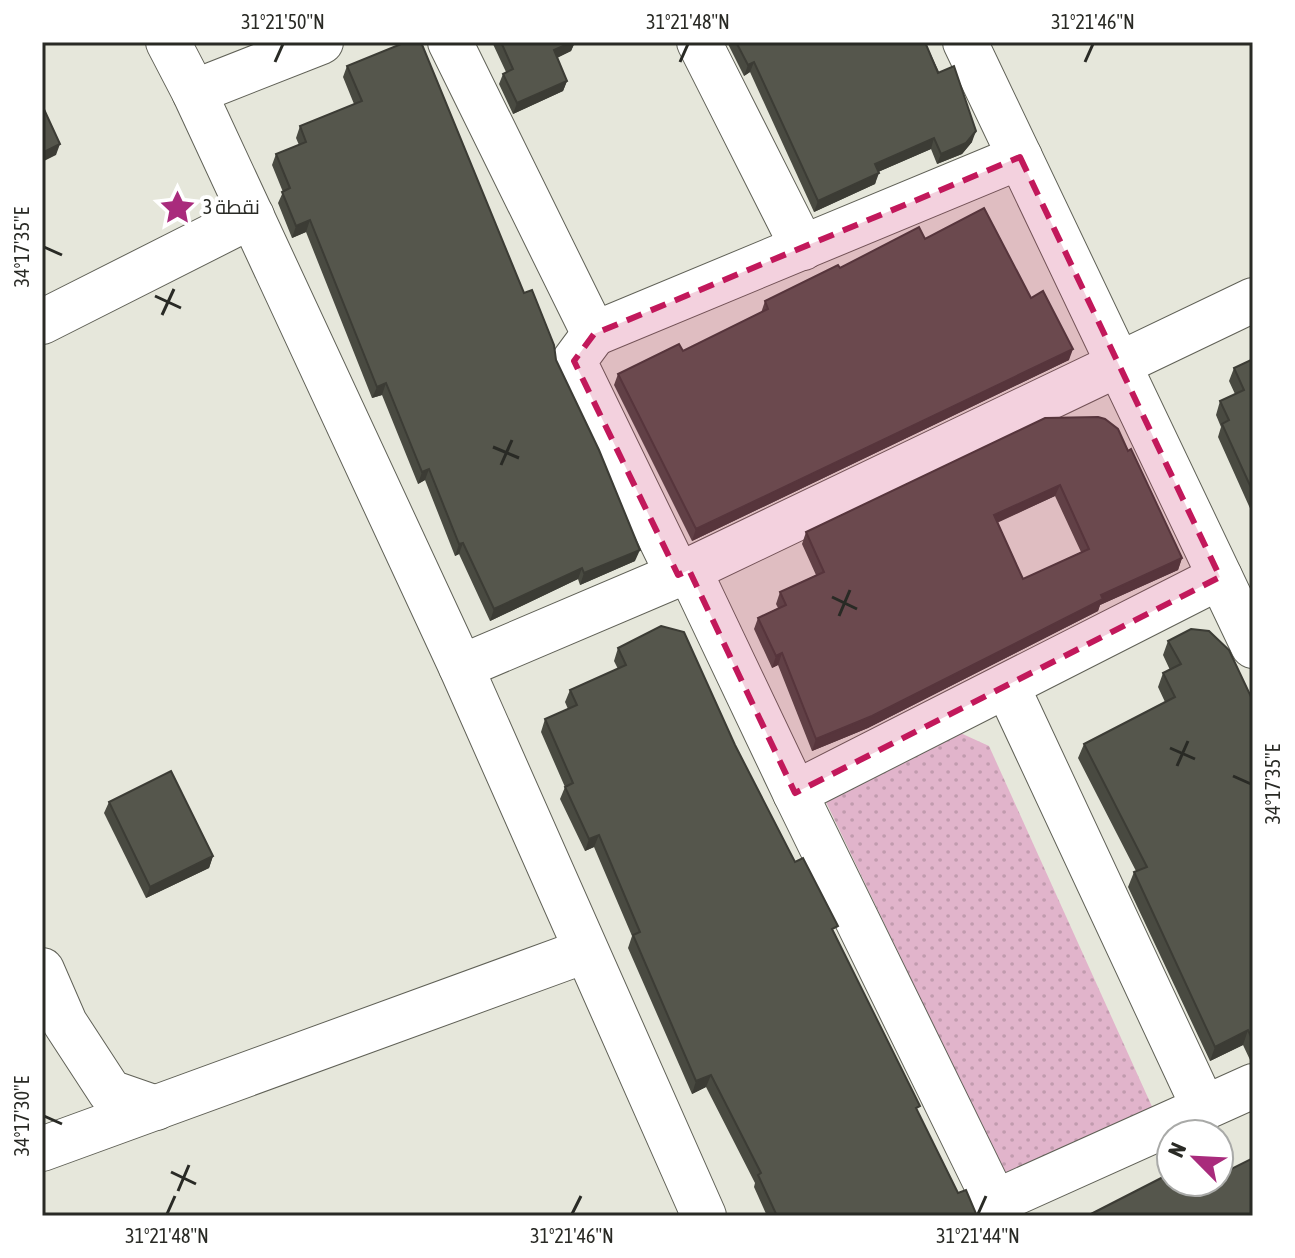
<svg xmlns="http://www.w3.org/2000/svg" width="1295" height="1258" font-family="'Asap Condensed',Cairo,sans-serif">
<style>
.garden{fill:url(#garden-dots)}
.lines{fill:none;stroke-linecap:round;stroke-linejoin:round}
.street-casing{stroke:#606157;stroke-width:46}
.secondary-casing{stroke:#606157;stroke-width:46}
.street{stroke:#fff;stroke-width:44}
.secondary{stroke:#fff;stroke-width:44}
.wall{fill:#494a41;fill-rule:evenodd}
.shaded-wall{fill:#3c3c35}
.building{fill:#55564c;stroke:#3c3c35;stroke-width:2;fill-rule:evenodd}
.marked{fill:#c2185b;fill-opacity:0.2;stroke:#c2185b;stroke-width:6;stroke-dasharray:16 10;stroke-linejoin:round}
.ticks{fill:none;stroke:#292a25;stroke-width:3}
.labels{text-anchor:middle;stroke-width:8;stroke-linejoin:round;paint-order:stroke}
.poi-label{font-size:20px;fill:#292a25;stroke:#fff;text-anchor:start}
.neatline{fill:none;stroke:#292a25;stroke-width:3}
.ticks-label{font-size:20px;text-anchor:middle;fill:#292a25}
</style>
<defs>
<pattern id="garden-dots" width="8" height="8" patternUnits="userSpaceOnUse" patternTransform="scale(2)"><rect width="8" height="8" fill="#e1b4cb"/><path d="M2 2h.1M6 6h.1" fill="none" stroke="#c19bae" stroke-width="1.8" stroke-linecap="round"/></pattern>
</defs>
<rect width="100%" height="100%" fill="#e6e7db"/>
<path class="garden" d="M956 731 989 746 1154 1111 1010 1185 826 802Z"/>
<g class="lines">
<defs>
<g id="street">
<path d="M450 42 594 334 1020 157"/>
<path d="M699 42 803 248"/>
<path d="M965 42 1253 646"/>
<path d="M194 92 321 42"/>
<path d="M42 322 252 216"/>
<path d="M594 334 574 361 678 575"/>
<path d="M689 570 795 793 995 1202 1253 1086"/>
<path d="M461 667 689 570 1253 300"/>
<path d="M1007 686 1204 1108"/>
<path d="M795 793 1220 577"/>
<path d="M42 970 65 1023 110 1092 156 1108"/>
<path d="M42 1149 585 951"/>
</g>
<path id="secondary" d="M168 42 194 92 461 667 704 1216"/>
</defs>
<use href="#street" class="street-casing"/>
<use href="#secondary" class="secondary-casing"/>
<use href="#street" class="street"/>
<use href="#secondary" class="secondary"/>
</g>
<g class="wall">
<path d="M492 42H575L571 51 557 58 567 81 563 91 513 114 499 84 503 74 506 72Z"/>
<path d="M727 42H925L972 142 962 154 937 164 931 149 878 172 875 184 814 212 750 72 744 76Z"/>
<path d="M347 66 524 293 556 360 635 561 580 585 578 579 490 621 459 554 455 556 425 480 418 484 382 395 372 398 306 232 292 238 278 203 283 192 272 165 276 154 299 145 296 138 300 126 354 104 343 77Z"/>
<path d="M925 239 1031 298 1069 360 692 541 614 385 618 374 683 351 761 313 765 301 840 268Z"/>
<path d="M1253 359V515L1218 437 1221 427 1216 415 1220 401 1235 394 1229 381 1234 368Z"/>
<path d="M1045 418 1182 558 1178 570 1100 605 1098 611 868 728 812 751 778 665 772 668 754 629 758 618 778 608 776 604 780 592 816 575 802 544 806 532ZM1055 496 1081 552 1023 579 997 523Z"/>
<path d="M1168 641 1253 701V1062H1251L1243 1045 1210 1061 1128 887 1134 872 1136 871 1078 758 1084 744 1165 702 1158 687 1163 673 1170 670 1163 655Z"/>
<path d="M618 648 735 745 795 862 835 934 918 1112 958 1193 977 1216H767L754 1187 755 1183 706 1087 692 1094 628 948 632 936 594 847 585 851 560 799 565 787 541 732 545 719 568 709 565 702 570 690 618 669 614 661Z"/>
<path d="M109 802 213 856 209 868 146 898 104 813Z"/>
</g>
<g class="shaded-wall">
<path d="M572 42H575L571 51 550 61 554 50Z"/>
<path d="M754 62 750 72 744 76 748 65Z"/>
<path d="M567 81 563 91 513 114 517 103Z"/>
<path d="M976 131 972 142 962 154 937 164 941 154Z"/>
<path d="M934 138 931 149 871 175 875 164Z"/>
<path d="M60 144 56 155 42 162V153Z"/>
<path d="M879 173 875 184 814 212 818 201Z"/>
<path d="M310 220 306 232 292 238 296 226Z"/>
<path d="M1073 349 1069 360 692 541 696 529Z"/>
<path d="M386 383 382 395 372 398 377 387Z"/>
<path d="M429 469 425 480 418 484 422 472Z"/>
<path d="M1060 485 1055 496 989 526 994 515Z"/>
<path d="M463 543 459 554 455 556 459 544Z"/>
<path d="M640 550 635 561 580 585 584 573Z"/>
<path d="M1182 558 1178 570 1100 605 1098 611 868 728 812 751 816 739 1101 595Z"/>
<path d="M582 568 578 579 490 621 494 609Z"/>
<path d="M782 653 778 665 772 668 776 656Z"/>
<path d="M599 835 594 847 585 851 589 839Z"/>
<path d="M213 856 209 868 146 898 150 887Z"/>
<path d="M1248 1030 1243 1045 1210 1061 1215 1047Z"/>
<path d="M711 1075 706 1087 692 1094 696 1081Z"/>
</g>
<g class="building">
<path d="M406 42H421L524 293 532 290 554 345 556 360 599 450 640 550 584 573 582 568 494 609 463 543 459 544 429 469 422 472 386 383 377 387 310 220 296 226 282 192 290 188 276 154 306 142 300 126 362 101 347 66Z"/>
<path d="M501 42H572L554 50 567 81 517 103 503 74 513 69Z"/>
<path d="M736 42H925L938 73 954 66 976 131 966 143 941 154 934 138 875 164 879 173 818 201 754 62 748 65Z"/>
<path d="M42 105 60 144 42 153Z"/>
<path d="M984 208 1031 298 1043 291 1073 349 696 529 618 374 679 344 683 351 768 309 765 301 838 265 840 268 919 227 925 239Z"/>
<path d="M1253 359V492L1222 424 1229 420 1220 401 1244 390 1234 368Z"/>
<path d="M1098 417 1105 419 1118 429 1128 451 1131 449 1182 558 1101 595 1103 599 872 716 816 739 782 653 776 656 758 618 786 605 780 592 824 572 806 532 1045 418ZM1060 485 1089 549 1023 579 994 515Z"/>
<path d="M661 626 684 632 735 745 795 862 803 858 838 926 832 929 920 1106 916 1108 958 1193 966 1190 977 1216H777L758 1175 761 1173 711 1075 696 1081 633 935 640 932 599 835 589 839 565 787 573 783 545 719 577 705 570 690 626 665 618 648Z"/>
<path d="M1191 629 1209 631 1229 650 1253 701V1041L1248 1030 1215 1047 1134 872 1147 867 1084 744 1175 697 1163 673 1181 664 1168 641Z"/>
<path d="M171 771 213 856 150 887 109 802Z"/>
<path d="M1253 1158V1216H1087L1171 1173V1182H1192L1195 1188 1206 1182H1219V1175Z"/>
</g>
<path class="marked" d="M1020 157 1220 577 795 793 689 570 678 575 574 361 594 334Z"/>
<path class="ticks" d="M275 62 283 44M680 62 688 44M1085 62 1093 44M44 247 62 255M155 296 181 308M162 315 174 289M493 447 519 458M501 465 512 440M832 597 857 609M839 616 850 590M1170 748 1195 759M1177 766 1188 741M1233 776 1251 784M44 1116 62 1124M171 1172 196 1184M178 1191 189 1165M167 1214 175 1196M572 1214 581 1196M978 1214 986 1196"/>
<defs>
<symbol id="sight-bare" viewBox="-9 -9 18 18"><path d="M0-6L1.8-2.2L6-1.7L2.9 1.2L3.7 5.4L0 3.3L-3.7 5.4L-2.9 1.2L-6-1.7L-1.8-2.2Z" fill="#a92b7c" stroke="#fff" stroke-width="2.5" paint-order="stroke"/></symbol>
</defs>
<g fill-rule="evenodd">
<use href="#sight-bare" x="152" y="182" width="51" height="51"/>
</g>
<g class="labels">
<g class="poi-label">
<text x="203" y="214">نقطة 3</text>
</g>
</g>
<rect width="1295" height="1258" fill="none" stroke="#ffffff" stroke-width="88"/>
<g transform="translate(1195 1158) rotate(294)"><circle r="38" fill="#ffffff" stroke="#a9aaa8" stroke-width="2"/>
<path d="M0-6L14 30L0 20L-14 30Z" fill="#a92b7c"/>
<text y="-12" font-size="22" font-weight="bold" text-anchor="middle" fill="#292a25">N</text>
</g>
<rect x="44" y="44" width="1207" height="1170" class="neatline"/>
<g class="ticks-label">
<text x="283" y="29">31°21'50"N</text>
<text x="688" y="29">31°21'48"N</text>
<text x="1093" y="29">31°21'46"N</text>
<text transform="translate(22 247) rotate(-90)" y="7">34°17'35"E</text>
<text transform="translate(1273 784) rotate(-90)" y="7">34°17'35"E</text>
<text transform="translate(22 1116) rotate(-90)" y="7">34°17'30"E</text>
<text x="167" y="1243">31°21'48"N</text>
<text x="572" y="1243">31°21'46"N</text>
<text x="978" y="1243">31°21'44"N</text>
</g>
</svg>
